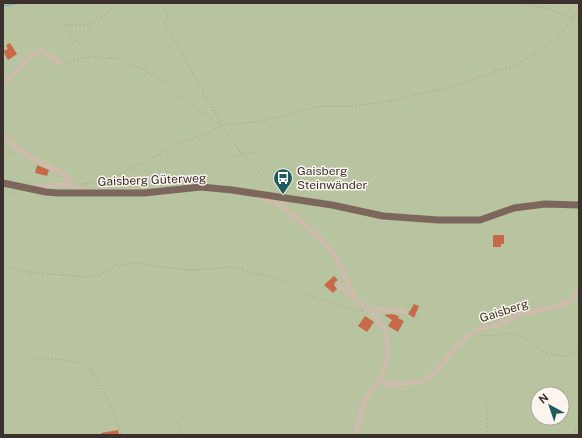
<svg xmlns="http://www.w3.org/2000/svg" width="582" height="438" font-family="'Public Sans',sans-serif">
<style>
.green{fill:#b8c4a0;fill-rule:evenodd}
.lines{fill:none;stroke-linecap:round;stroke-linejoin:round}
.stream{stroke:#7fb0b2;stroke-width:1.5}
.building{fill:#c8694b}
.path{stroke:#b9a596;stroke-width:1;stroke-dasharray:2 2;stroke-linecap:butt}
.minor{stroke:#cdbbac;stroke-width:5}
.major{stroke:#7d675c;stroke-width:7}
.labels{text-anchor:middle;stroke-width:3;stroke-linejoin:round;paint-order:stroke}
.poi-label{font-size:12px;fill:#3b302b;stroke:#fbf5ee;text-anchor:start}
.street-label{font-size:12px;fill:#3b302b;stroke:#fbf5ee}
</style>
<rect width="100%" height="100%" fill="#f4ebe1"/>
<path class="green" d="M3 3H579V435H3ZM538 394H562V418H538Z"/>
<g class="lines">
<path class="stream" d="M3 6 21 3"/>
</g>
<g class="building">
<path d="M10 43 17 54 8 60 3 51 8 49 6 45Z"/>
<path d="M37 165 49 170 47 176 35 173Z"/>
<path d="M493 235H504V244H501V247H493Z"/>
<path d="M334 276 338 280 335 282 334 285 337 289 333 293 324 285Z"/>
<path d="M414 304 419 306 414 318 408 314Z"/>
<path d="M391 314 396 315 399 316 398 318 404 321 398 332 388 326 392 320 384 315Z"/>
<path d="M365 316 374 322 367 332 358 326Z"/>
<path d="M118 430 119 435H101V433Z"/>
</g>
<g class="lines">
<g class="path">
<path d="M159 3 168 14 164 22 222 125 241 154 276 190"/>
<path d="M520 3 549 9 579 21"/>
<path d="M94 57 120 59 152 74 168 84 193 107 221 125"/>
<path d="M66 63 80 58 94 57 75 40 64 25H90L120 3"/>
<path d="M3 150 16 153"/>
<path d="M228 157 241 154 255 152"/>
<path d="M82 184 99 182 111 179 182 142 205 135 222 125 263 121 320 106H355L390 101 442 89 515 65 543 49 559 36 579 10"/>
<path d="M3 194 13 192"/>
<path d="M3 267 37 273 90 277 97 276 114 266 132 263H139L160 267 191 270 235 267 254 274 273 276 290 284 299 293 364 312"/>
<path d="M480 335 491 336 504 333 514 334 525 338 536 347 549 354 568 356 576 351 579 354"/>
<path d="M35 358 65 360 85 365 90 368 105 394 122 435"/>
<path d="M486 402C488 413 486 424 488 435"/>
<path d="M174 419 180 428 179 432 176 435"/>
<path d="M573 435 579 421"/>
</g>
<g class="minor">
<path d="M3 81C20 76 25 52 43 51L58 62 61 63"/>
<path d="M3 136 26 155 65 174 71 184"/>
<path d="M29 187 71 184 88 192"/>
<path d="M262 195 263 199 277 204 285 209 313 231 324 242 335 256 355 297 378 318 386 333 388 350 387 361 379 381 365 399 355 435"/>
<path d="M338 284 341 288 354 297"/>
<path d="M370 311 372 309 391 310 404 312"/>
<path d="M379 381 387 384H398L421 381 429 378 441 366 455 348 473 332 481 328 497 325 516 316 565 304 579 292"/>
</g>
<path class="major" d="M3 183 46 192 58 193H144L201 187 232 190 332 205 383 216 438 220H480L514 208 545 204 579 205"/>
</g>
<defs>
<symbol id="bus-pin" viewBox="-11 -11 22 30"><path d="M0 17L-7.5 6A9.5 9.5 0 1 1 7.5 6Z" fill="#1f5a5e" stroke="#fbf5ee"/><path d="M-5-6H5V4H4V6H2V4H-2V6H-4V4H-5ZM-3.5-4V0h7V-4ZM-3.5 1.2v1.5H-2V1.2ZM2 1.2v1.5H3.5V1.2Z" fill="#fff"/></symbol>
</defs>
<g fill-rule="evenodd">
<use href="#bus-pin" x="272" y="167" width="22" height="30"/>
</g>
<g class="labels">
<g class="poi-label">
<text x="297" y="175">Gaisberg<tspan x="297" dy="14">Steinwänder</tspan></text>
</g>
<g class="street-label">
<text transform="translate(152 180) rotate(-2)" y="4">Gaisberg Güterweg</text>
<text transform="translate(504 311) rotate(-18)" y="4">Gaisberg</text>
</g>
</g>
<rect width="582" height="438" fill="none" stroke="#3b302b" stroke-width="8"/>
<g transform="translate(550 406) rotate(320)"><circle r="19" fill="#fbf5ee" stroke="#aea6a0"/>
<path d="M0-3L7 15L0 10L-7 15Z" fill="#1f5a5e"/>
<text y="-6" font-size="11" font-weight="bold" text-anchor="middle" fill="#3b302b">N</text>
</g>
</svg>
